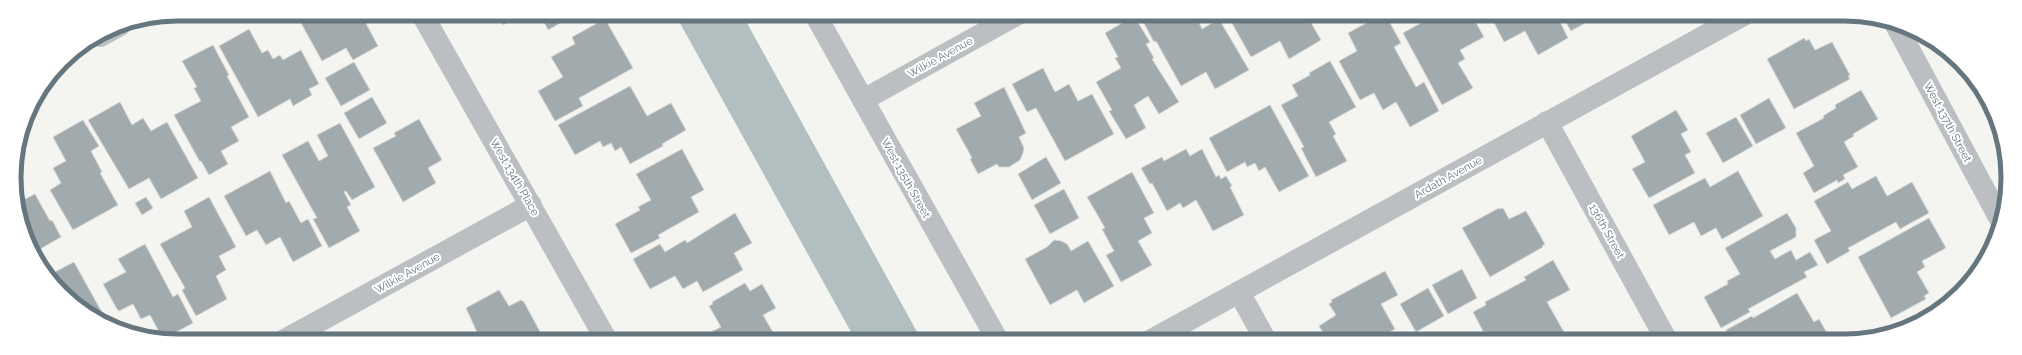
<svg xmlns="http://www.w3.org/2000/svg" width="2022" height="355" font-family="Raleway,sans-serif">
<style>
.water{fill:#b1bfc1}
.building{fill:#a1abae;stroke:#d5d5d3}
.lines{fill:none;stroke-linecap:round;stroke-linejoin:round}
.minor{stroke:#bbbfc2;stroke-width:22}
.labels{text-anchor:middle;stroke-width:4;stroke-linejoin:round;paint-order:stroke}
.street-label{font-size:11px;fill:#65767f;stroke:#fff}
.rim{fill:none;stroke:#65767f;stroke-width:5}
</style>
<rect width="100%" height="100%" fill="#f4f4f0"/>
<path class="water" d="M675 14H742L922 341H856Z"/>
<g class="building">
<path d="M296 14H361L378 46 353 60 346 48 322 61Z"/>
<path d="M497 14H522L503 25Z"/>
<path d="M540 14H576L548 30Z"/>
<path d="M1144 14H1180L1184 22 1196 16 1202 29 1219 19 1249 70 1215 89 1206 72 1181 86 1156 41 1154 42 1140 16Z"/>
<path d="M1236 14H1306L1321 40 1289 59 1280 41 1251 57 1229 18Z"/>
<path d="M1320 14H1333L1323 20Z"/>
<path d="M1383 14H1385L1401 43 1394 47 1416 87 1424 82 1439 111 1410 127 1396 102 1383 110 1374 93 1360 100 1339 61 1357 51 1348 33Z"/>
<path d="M1437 14H1471L1484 37 1460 50 1465 59 1458 63 1473 88 1442 105 1403 33Z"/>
<path d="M1481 14H1556L1568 38 1538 55 1525 31 1504 42 1491 17 1484 21Z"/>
<path d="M1561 14H1601L1571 31Z"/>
<path d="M1134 16 1150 42 1146 44 1154 58 1152 59 1179 102 1159 114 1148 96 1134 105 1146 128 1126 139 1109 111 1112 110 1096 82 1121 68 1115 58 1118 57 1105 33Z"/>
<path d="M605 19 633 68 579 98 583 106 555 121 538 91 563 77 551 57 575 44 572 37Z"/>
<path d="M249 29 262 53 268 50 273 59 280 55 283 60 301 50 319 84 309 89 312 95 293 106 290 99 258 117 219 46Z"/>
<path d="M1804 38 1806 41 1809 39 1815 50 1832 42 1850 75 1848 76 1850 79 1794 109 1767 59Z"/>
<path d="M213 45 229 75 227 76 249 117 231 127 239 141 221 151 228 164 209 175 201 161 200 162 174 115 201 101 194 88 197 87 182 61Z"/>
<path d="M1330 61 1356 107 1329 122 1336 134 1333 136 1347 161 1316 177 1301 148 1304 147 1281 105 1298 96 1292 85 1310 75 1309 73Z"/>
<path d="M354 62 370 90 341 106 325 78Z"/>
<path d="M1043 68 1055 92 1069 84 1078 101 1092 94 1114 134 1065 161 1036 108 1027 112 1012 84Z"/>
<path d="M630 86 647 116 671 103 686 130 662 144 663 146 630 164 621 147 615 151 611 143 603 147 600 141 575 155 558 125Z"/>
<path d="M1004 87 1026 133 1019 137 1024 148 1023 153 1020 160 1009 167H999L997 164 978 174 970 159 972 158 956 129 981 116 974 103Z"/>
<path d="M1861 90 1878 119 1853 134 1854 136 1844 142 1858 167 1843 175 1845 179 1838 183 1837 180 1814 193 1803 173 1814 166 1796 133 1824 118 1823 116 1836 108 1835 105Z"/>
<path d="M372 97 387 123 359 139 344 113Z"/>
<path d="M1769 98 1786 128 1756 144 1740 115Z"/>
<path d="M120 102 132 125 143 118 151 131 167 122 198 178 161 199 149 178 129 189 88 120Z"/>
<path d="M1270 105 1309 176 1279 192 1265 167 1259 171 1255 163 1247 167 1245 162 1227 172 1209 138Z"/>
<path d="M1676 110 1688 130 1681 134 1691 152 1685 155 1695 173 1649 198 1632 169 1645 162 1631 136Z"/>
<path d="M1736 117 1753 146 1723 163 1706 133Z"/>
<path d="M419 119 442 160 428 168 436 183 403 202 373 148 396 136 394 133Z"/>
<path d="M83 120 99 146 91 151 102 172 100 173 118 205 73 230 50 190 61 183 53 168 66 161 53 137Z"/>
<path d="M340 123 375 187 352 200 346 191 344 192 351 205 347 207 360 231 329 248 313 219 317 218 282 155 308 141 319 161 328 156 317 135Z"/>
<path d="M682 149 704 190 691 197 699 212 658 235 660 238 631 253 615 224 640 210 638 207 651 200 636 174Z"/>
<path d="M1186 149 1190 156 1202 149 1216 177 1219 175 1221 179 1226 176 1232 186 1230 187 1244 215 1213 231 1196 200 1183 208 1180 203 1167 211 1152 183 1150 184 1141 168 1162 157 1164 161Z"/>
<path d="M1046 157 1061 183 1032 200 1018 174Z"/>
<path d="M270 171 286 203 289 201 301 223 308 219 322 246 293 262 280 237 266 245 257 230 246 236 224 196Z"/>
<path d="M1738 171 1763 216 1722 239 1716 228 1701 236 1694 222 1669 235 1653 205 1705 178 1710 187Z"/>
<path d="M1132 172 1154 213 1144 218 1152 233 1138 241 1152 265 1121 282 1106 255 1114 251 1102 229 1105 228 1087 197Z"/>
<path d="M1876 176 1887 196 1912 182 1929 213 1900 229 1896 222 1848 248 1850 251 1827 264 1814 240 1831 231 1814 201 1848 182 1852 189Z"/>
<path d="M1064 189 1079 218 1050 234 1034 205Z"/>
<path d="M35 194 50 221 52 220 61 237 35 252 23 230 19 202Z"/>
<path d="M146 197 153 208 142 215 135 203Z"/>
<path d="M209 197 236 247 219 256 226 270 216 276 227 299 196 316 182 290 185 288 160 244 192 227 184 211Z"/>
<path d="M1499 208 1500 209 1503 208 1509 219 1526 211 1545 244 1542 246 1543 247 1490 277 1462 228Z"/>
<path d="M735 213 752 243 734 253 743 270 703 292 697 281 683 289 675 276 650 289 633 259 660 244 665 252 685 240 687 243Z"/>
<path d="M1787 213 1796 228V237L1770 251 1775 259 1791 250 1796 260 1810 252 1818 265 1804 272 1807 277 1748 309 1750 312 1721 328 1704 297 1728 284 1727 281 1740 274 1725 248Z"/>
<path d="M1929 218 1946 248 1922 261 1925 267 1917 272 1929 293 1924 296 1926 299 1891 318 1858 257Z"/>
<path d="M1054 240 1061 241 1067 244 1071 251 1088 241 1114 286 1084 303 1077 290 1050 305 1025 259 1047 247Z"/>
<path d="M145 244 173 297 178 294 193 323 163 339 150 315 141 319 133 304 119 311 117 309 103 284 126 272 118 259Z"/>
<path d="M1553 260 1570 290 1547 302 1564 332 1548 341H1492L1486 331 1484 333 1473 312 1486 305 1485 302 1526 280 1524 277Z"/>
<path d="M74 262 109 325 64 293 53 273Z"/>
<path d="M1462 269 1477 298 1448 314 1432 285Z"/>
<path d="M1385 271 1398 295 1381 304 1395 329 1373 341H1328L1319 326 1336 315 1329 304 1332 302 1331 300Z"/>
<path d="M745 283 750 291 762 284 776 308 763 315 778 341H711L715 338 711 332 721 327 709 306 713 304 712 302Z"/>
<path d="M1966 284 1960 293 1917 324 1902 328 1900 325 1943 301 1941 298Z"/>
<path d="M1428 288 1444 316 1416 332 1400 304Z"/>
<path d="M499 290 509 306 521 300 524 302 544 339 541 341H481L466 308Z"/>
<path d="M1797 293 1814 322 1819 319 1831 340 1732 341 1726 330 1752 316 1753 318Z"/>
<path d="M418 333 422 341H404Z"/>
</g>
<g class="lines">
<g class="minor">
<path d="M422 14 607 341"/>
<path d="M815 14 998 341"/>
<path d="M1896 25 2000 219"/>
<path d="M100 36 120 25"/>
<path d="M863 100 1018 14"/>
<path d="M1547 122 1667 341"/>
<path d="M1239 292 1266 341"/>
<path d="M283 341 531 205"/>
<path d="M1150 341 1745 14"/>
</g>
</g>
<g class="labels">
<g class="street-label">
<text transform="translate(940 57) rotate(-29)" y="4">Wilkie Avenue</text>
<text transform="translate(1948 122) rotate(62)" y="4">West 137th Street</text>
<text transform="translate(515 177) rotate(60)" y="4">West 134th Place</text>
<text transform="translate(1448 177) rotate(-29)" y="4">Ardath Avenue</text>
<text transform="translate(906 178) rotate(61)" y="4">West 135th Street</text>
<text transform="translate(1607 231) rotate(61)" y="4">136th Street</text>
<text transform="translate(407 273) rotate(-29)" y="4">Wilkie Avenue</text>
</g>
</g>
<path d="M0 0H2022V355H0ZM177 21H1845A156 156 0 0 1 2001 177V178A156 156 0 0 1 1845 334H177A156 156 0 0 1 21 178V177A156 156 0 0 1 177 21Z" fill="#fff" fill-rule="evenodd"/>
<path class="rim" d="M177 21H1845A156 156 0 0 1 2001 177V178A156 156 0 0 1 1845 334H177A156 156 0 0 1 21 178V177A156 156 0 0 1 177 21Z"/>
</svg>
